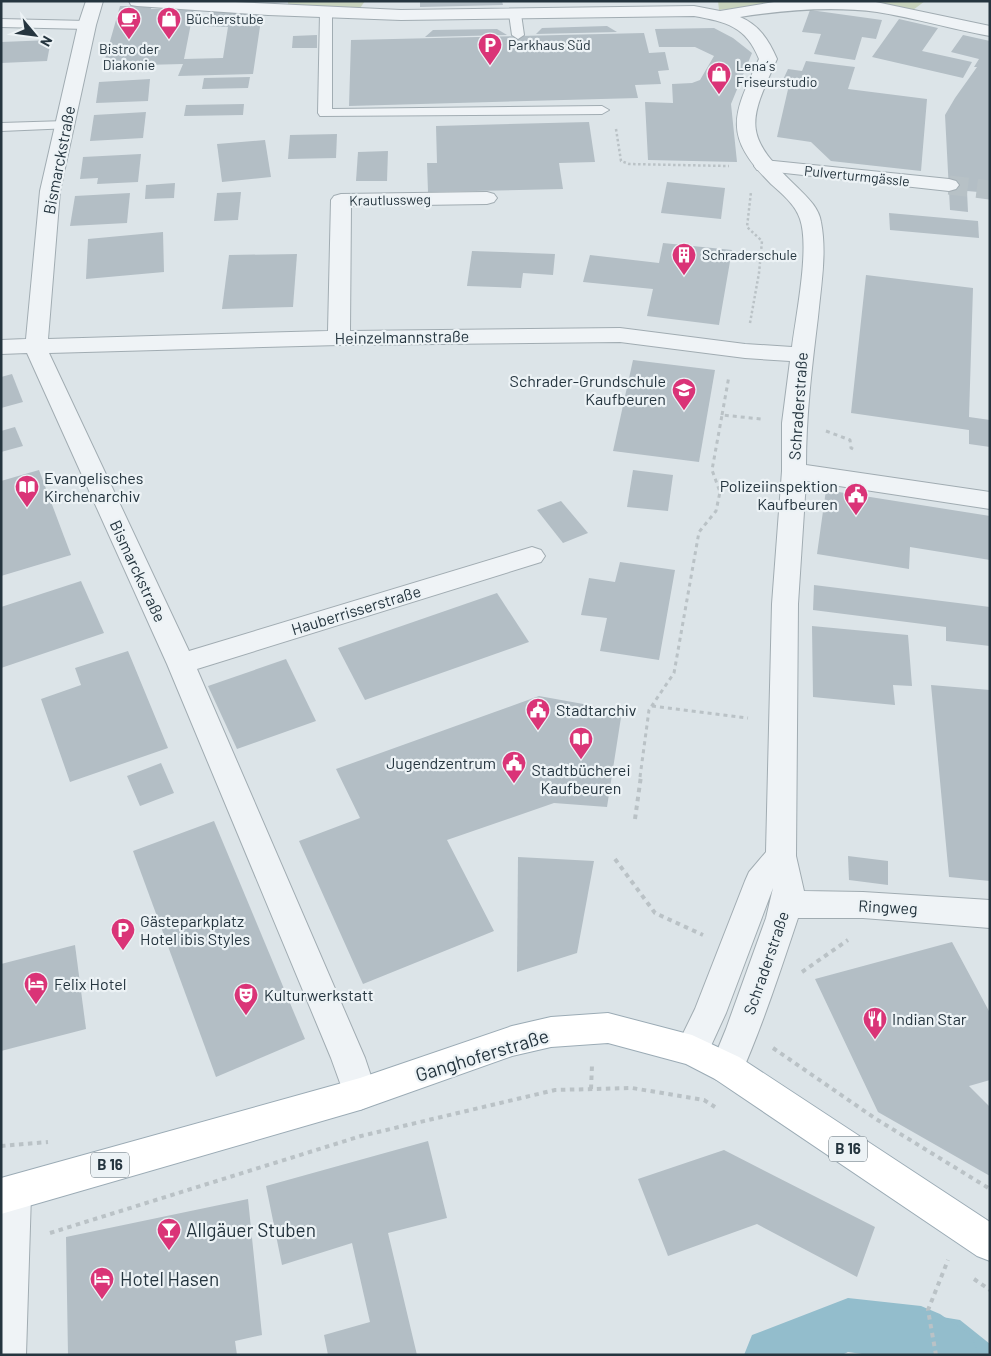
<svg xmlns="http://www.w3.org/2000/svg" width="991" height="1356" font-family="Barlow,sans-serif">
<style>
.green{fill:#c8d3bd}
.water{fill:#93bdcc}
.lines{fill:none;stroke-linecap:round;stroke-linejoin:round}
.canal{fill:#93bdcc;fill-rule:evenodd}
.building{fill:#b3bec5}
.pedestrian-tunnel{stroke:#b7c1c6;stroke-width:19;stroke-dasharray:19 9;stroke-linecap:butt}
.service-casing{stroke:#a1acb2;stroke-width:2}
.pedestrian-casing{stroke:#a1acb2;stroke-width:2}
.minor-casing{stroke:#a1acb2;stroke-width:2}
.primary-casing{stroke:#9babb5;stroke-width:2}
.path-far2{stroke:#bac2c6;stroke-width:2.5;stroke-dasharray:2.5 2.5;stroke-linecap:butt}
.path-far1{stroke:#bac2c6;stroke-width:3;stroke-dasharray:4 4;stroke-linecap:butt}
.path{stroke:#bac2c6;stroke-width:4;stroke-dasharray:4.5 4.5;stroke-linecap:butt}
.service{fill:#eff3f6;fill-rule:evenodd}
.pedestrian{fill:#eff3f6;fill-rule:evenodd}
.minor{fill:#eff3f6;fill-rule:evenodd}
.primary{fill:#fff;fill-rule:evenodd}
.labels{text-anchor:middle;stroke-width:4.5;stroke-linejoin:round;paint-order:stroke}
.far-poi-label{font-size:14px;fill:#25353f;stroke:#ecf2f5;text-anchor:start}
.far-street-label{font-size:14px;fill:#25353f;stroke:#ecf2f5}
.shield{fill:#ecf2f5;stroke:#616e76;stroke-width:1}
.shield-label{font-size:15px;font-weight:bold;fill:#25353f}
.street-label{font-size:16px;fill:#25353f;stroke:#ecf2f5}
.poi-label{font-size:16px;fill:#25353f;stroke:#ecf2f5;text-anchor:start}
.near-street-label{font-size:19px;fill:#25353f;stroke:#ecf2f5}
.near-poi-label{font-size:19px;fill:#25353f;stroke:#ecf2f5;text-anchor:start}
</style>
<rect width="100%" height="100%" fill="#dce4e8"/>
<g class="green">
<path d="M288 1H365L358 11 288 7Z"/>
<path d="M718 1H800L719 10Z"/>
<path d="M846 1H925L913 10Z"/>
</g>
<path class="water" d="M930 1315 960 1320 990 1344V1355H936Z"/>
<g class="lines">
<path class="canal" d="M848 1298 921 1306 940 1314 971 1335 979 1355H869L848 1352 842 1355H744L752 1335Z"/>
</g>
<g class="building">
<path d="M420 1H502L503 5 420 7Z"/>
<path d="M120 6H152L151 9 194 8 184 59 223 58 228 27 203 26 210 11 262 13 253 74 178 76 183 64 103 66Z"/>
<path d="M810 10 882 20 876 39 862 37 855 60 814 54 821 34 802 32Z"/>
<path d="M899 19 938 28 922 51 972 62 963 78 872 57Z"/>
<path d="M607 26 617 32 536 34 542 28Z"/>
<path d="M714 28 733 38 752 53 731 104 737 162 648 160 645 102 673 103 672 84 692 83 700 80 714 56 695 47H659L655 29Z"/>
<path d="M497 29 507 35 425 37 433 30Z"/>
<path d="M644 33 649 53 665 52 669 70 658 71 661 84 635 85 638 98 349 106 351 40Z"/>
<path d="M317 35V48H292L293 36Z"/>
<path d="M963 35 990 41V193L967 191 968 212 950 210 945 115 955 98 977 67H974L979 59 951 52Z"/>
<path d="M51 40 47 61 1 63V42Z"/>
<path d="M806 61 855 67 848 89 927 99 921 171 831 161 811 142 777 137 789 85 781 84 788 69 802 71Z"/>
<path d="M250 77 248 88 202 89 204 78Z"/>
<path d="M150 79 148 101 96 103 99 82Z"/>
<path d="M244 104 243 115 184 116 186 105Z"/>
<path d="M146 112 143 138 90 141 94 115Z"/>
<path d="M589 122 595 162 559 163 563 189 428 192 427 163H437L436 126Z"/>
<path d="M337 134 336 158 288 159 290 135Z"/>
<path d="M265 140 271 177 222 182 217 144Z"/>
<path d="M388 151 387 181H356L358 152Z"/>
<path d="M141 154 138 182 97 184 98 178 80 179 83 157Z"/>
<path d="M667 182 725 188 721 219 661 213Z"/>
<path d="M175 183 174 198 145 199 146 185Z"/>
<path d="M241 192 238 220 214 221 217 193Z"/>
<path d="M130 193 127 223 70 226 75 196Z"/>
<path d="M889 213 978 221 979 238 890 230Z"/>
<path d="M163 232 164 272 86 279 88 239Z"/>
<path d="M663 243 732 250 719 325 647 316 653 289 583 282 590 255 659 263Z"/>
<path d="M472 251 555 254 553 275 523 273 521 288 467 286Z"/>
<path d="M297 254 293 307 222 309 229 255Z"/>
<path d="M866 275 973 288 969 417 990 420V447L969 444V430L851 413Z"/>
<path d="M633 360 715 370 699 462 613 451Z"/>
<path d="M12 374 23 402 1 408V377Z"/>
<path d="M15 427 23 446 1 452V431Z"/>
<path d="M39 470 71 555 1 576V481Z"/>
<path d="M633 470 673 475 668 511 627 507Z"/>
<path d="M826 490 990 516V560L910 547 909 569 817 554Z"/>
<path d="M561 501 588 533 563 543 537 510Z"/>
<path d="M620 562 675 570 659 660 600 651 607 618 581 615 589 578 615 582Z"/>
<path d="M81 581 104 633 1 668V607Z"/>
<path d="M814 585 990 607V646L946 641V627L813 610Z"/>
<path d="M497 593 529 642 365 700 338 648Z"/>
<path d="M812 626 908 635 912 686 893 685 895 705 813 697Z"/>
<path d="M128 651 168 748 70 782 41 699 81 685 75 668Z"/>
<path d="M286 659 316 721 237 749 208 686Z"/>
<path d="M931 685 990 690V881L949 877Z"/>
<path d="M539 696 622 711 607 807 554 803 447 840 494 931 363 984 299 841 360 818 336 769Z"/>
<path d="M161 763 174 793 140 806 127 776Z"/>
<path d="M214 821 305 1039 216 1077 133 851Z"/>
<path d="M848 856 888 861V885L849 880Z"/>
<path d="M518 857 594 861 577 953 517 972Z"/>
<path d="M952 942 990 1013V1080L969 1086 990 1107V1176L878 1112 815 979Z"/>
<path d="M75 945 86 1029 1 1051V964Z"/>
<path d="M428 1141 447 1218 388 1233 417 1355H328L324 1335 370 1322 352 1243 282 1265 266 1186Z"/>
<path d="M724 1150 875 1227 857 1277 757 1224 668 1256 638 1179Z"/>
<path d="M248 1199 262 1335 235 1341 237 1355H68L66 1237Z"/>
</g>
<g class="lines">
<path class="pedestrian-tunnel" d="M949 185 990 190"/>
<defs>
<g id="service">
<path d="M326 9 332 13V109L602 106 609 110 602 114 320 116 318 113 320 13Z"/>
<path d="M515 10 521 14 524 35 518 39 512 35 509 14Z"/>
<path d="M1 19 87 21 93 25 87 29 1 27Z"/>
<path d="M66 121 71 122 73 125 71 128 1 131V123Z"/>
</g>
<path id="pedestrian" d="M764 160 949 179 956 181 959 185 956 189 949 191 757 170 754 166 757 162Z"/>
<g id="minor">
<path d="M86 1H103L96 25 60 191 48 339 328 331 331 200 334 196 341 194 487 192 494 194 497 198 494 202 487 204 351 206 350 331 620 328 745 344 792 347C796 315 810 248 800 219 795 204 782 194 771 184 722 135 733 115 759 59 746 26 726 22 694 16L401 20 268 15 137 6 131 5 129 1H215L401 10 694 6 720 11 780 1H871L990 26V36C952 29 915 18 877 12 832 6 785 10 740 17 759 25 769 40 777 59 747 125 743 135 798 188 808 198 819 208 821 222 827 253 821 285 818 317 812 366 806 415 806 465L990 492V509L806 481 798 604 796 856 804 891 863 892 990 900V928L863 918H798C780 972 762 1027 739 1079L727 1084 715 1079 710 1068 726 1029 766 918 773 888 726 1013 704 1061 692 1065 680 1061 675 1050 695 1009 745 881 749 872 766 852 772 604 782 471V423L790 361 745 358 620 342 339 345 49 353 189 651 532 547 541 550 545 556 541 562 197 669 365 1058 377 1094 372 1105 360 1110 348 1105 331 1058 167 664 27 353 1 354V340L26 339 40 191 78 25Z"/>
<path d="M13 1176 26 1182 31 1194 26 1355H1V1181Z"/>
</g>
<path id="primary" d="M608 1013 692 1035 739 1057 990 1222V1261L977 1256 715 1079 686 1064 608 1043 551 1047 512 1056 360 1110 1 1214V1178L360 1078 512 1026 551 1017Z"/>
</defs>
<use href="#service" class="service-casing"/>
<use href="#pedestrian" class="pedestrian-casing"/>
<use href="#minor" class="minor-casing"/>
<use href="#primary" class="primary-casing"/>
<g class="path-far2">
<path d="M616 129 621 161 629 164 729 166"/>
<path d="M750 323 759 273 762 241 747 227 751 192"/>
</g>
<g class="path-far1">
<path d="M722 415 729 376"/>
<path d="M826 431 850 440 851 448 855 450"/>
<path d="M652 706 748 718"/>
<path d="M640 777 649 710 674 673 699 532 716 511 720 492 712 470 722 415 761 419"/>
</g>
<g class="path">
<path d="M635 819 641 776"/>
<path d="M615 859 655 913 703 935"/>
<path d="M802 972 848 940"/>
<path d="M773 1048 876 1119 990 1189"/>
<path d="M591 1089 592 1065"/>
<path d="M1 1146 48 1142"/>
<path d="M50 1233 361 1136 555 1090 632 1088 704 1100 715 1107"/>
<path d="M974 1279 990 1290"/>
<path d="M936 1355 928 1310 948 1260"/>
</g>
<use href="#service" class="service"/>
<use href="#pedestrian" class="pedestrian"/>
<use href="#minor" class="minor"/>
<use href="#primary" class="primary"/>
</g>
<defs>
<symbol id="cafe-pin" viewBox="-11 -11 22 30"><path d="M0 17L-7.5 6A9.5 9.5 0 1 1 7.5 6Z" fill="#da3477" stroke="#ecf2f5"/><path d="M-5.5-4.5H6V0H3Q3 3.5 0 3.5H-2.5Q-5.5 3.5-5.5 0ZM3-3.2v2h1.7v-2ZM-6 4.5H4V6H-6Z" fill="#fff"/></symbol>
<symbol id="shop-pin" viewBox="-11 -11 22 30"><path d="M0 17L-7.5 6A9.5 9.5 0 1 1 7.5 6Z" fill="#da3477" stroke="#ecf2f5"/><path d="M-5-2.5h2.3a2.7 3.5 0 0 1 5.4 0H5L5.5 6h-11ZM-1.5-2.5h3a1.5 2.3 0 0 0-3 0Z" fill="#fff"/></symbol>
<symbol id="parking-pin" viewBox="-11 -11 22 30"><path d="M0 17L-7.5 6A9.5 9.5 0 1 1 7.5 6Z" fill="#da3477" stroke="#ecf2f5"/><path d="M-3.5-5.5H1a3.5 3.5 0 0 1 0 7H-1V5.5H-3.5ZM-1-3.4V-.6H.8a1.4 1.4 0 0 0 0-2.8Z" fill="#fff"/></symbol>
<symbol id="building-pin" viewBox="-11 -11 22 30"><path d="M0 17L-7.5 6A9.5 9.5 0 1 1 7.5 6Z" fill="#da3477" stroke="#ecf2f5"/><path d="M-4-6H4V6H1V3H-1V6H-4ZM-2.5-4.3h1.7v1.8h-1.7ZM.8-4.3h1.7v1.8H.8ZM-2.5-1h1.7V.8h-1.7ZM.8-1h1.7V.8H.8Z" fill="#fff"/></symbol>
<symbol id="school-pin" viewBox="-11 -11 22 30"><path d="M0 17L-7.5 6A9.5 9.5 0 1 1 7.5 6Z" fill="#da3477" stroke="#ecf2f5"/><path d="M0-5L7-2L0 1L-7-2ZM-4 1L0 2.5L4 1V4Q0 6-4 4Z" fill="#fff"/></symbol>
<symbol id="library-pin" viewBox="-11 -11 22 30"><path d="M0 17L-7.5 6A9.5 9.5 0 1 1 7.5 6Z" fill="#da3477" stroke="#ecf2f5"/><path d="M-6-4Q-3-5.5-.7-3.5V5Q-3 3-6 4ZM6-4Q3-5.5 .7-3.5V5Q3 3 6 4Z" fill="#fff"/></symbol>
<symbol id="civic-pin" viewBox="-11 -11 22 30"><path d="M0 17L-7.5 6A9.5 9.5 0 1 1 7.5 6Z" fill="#da3477" stroke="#ecf2f5"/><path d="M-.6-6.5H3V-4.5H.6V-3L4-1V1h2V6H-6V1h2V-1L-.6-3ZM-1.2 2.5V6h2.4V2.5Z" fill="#fff"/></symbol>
<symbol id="hotel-pin" viewBox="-11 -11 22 30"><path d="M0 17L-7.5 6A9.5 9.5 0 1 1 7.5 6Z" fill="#da3477" stroke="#ecf2f5"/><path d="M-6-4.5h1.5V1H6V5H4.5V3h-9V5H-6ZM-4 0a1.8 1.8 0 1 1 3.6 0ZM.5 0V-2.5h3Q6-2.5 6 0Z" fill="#fff"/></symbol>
<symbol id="theatre-pin" viewBox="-11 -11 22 30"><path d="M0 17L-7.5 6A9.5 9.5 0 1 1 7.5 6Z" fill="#da3477" stroke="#ecf2f5"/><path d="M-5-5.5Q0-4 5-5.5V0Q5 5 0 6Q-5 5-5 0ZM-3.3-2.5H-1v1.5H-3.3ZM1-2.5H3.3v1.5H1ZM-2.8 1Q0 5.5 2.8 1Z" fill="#fff"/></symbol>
<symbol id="restaurant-pin" viewBox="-11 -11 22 30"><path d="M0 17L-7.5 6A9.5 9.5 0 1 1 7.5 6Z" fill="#da3477" stroke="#ecf2f5"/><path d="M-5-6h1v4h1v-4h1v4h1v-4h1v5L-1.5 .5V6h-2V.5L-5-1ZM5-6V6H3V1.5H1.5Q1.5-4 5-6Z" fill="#fff"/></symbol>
<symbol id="bar-pin" viewBox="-11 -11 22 30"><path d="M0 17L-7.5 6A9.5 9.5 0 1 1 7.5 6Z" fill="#da3477" stroke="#ecf2f5"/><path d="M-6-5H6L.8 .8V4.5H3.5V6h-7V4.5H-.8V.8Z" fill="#fff"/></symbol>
</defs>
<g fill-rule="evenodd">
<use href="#cafe-pin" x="115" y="5" width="28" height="38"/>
<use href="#shop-pin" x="155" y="5" width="28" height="38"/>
<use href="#parking-pin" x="476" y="31" width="28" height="38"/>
<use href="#shop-pin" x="705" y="60" width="28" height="38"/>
<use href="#building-pin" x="670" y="241" width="28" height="38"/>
<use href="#school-pin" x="670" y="376" width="28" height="38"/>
<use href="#library-pin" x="13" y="473" width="28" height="38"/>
<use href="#civic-pin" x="842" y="481" width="28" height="38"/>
<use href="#civic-pin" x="524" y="696" width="28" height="38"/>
<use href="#library-pin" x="567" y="725" width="28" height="38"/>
<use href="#civic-pin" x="500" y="749" width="28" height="38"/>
<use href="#parking-pin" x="109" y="916" width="28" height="38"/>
<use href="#hotel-pin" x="22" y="970" width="28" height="38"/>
<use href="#theatre-pin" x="232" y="981" width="28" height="38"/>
<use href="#restaurant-pin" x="861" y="1005" width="28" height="38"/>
<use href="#bar-pin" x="155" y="1216" width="28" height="38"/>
<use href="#hotel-pin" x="88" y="1265" width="28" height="38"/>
</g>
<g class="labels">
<g class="far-poi-label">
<text x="186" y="24">Bücherstube</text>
<text x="508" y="50">Parkhaus Süd</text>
<text x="129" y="54" text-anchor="middle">Bistro der<tspan x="129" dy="16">Diakonie</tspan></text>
<text x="736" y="71">Lena´s<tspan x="736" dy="16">Friseurstudio</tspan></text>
<text x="702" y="260">Schraderschule</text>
</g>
<g class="far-street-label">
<text transform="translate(857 176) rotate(6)" y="5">Pulverturmgässle</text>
<text transform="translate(390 200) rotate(-1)" y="5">Krautlussweg</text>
</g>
<g class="shield">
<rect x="829" y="1136.5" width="38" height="25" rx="4"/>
<rect x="91" y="1152.5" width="38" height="25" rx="4"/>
</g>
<g class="shield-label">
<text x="848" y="1154">B 16</text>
<text x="110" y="1170">B 16</text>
</g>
<g class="street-label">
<text transform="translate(59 160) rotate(-79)" y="6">Bismarckstraße</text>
<text transform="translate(402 337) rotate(-1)" y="6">Heinzelmannstraße</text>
<text transform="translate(798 406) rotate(-86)" y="6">Schraderstraße</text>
<text transform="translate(138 571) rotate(65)" y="6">Bismarckstraße</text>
<text transform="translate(356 610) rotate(-17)" y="6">Hauberrisserstraße</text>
<text transform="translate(888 907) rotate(3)" y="6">Ringweg</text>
<text transform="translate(766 963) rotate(-71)" y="6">Schraderstraße</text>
</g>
<g class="poi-label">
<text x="666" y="387" text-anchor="end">Schrader-Grundschule<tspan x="666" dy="18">Kaufbeuren</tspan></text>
<text x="44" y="484">Evangelisches<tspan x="44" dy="18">Kirchenarchiv</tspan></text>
<text x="838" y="492" text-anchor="end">Polizeiinspektion<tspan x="838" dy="18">Kaufbeuren</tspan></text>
<text x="556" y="716">Stadtarchiv</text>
<text x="496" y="769" text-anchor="end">Jugendzentrum</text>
<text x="581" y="776" text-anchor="middle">Stadtbücherei<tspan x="581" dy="18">Kaufbeuren</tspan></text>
<text x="140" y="927">Gästeparkplatz<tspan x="140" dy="18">Hotel ibis Styles</tspan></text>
<text x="54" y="990">Felix Hotel</text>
<text x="264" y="1001">Kulturwerkstatt</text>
<text x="892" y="1025">Indian Star</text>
</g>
<g class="near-street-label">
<text transform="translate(482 1055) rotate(-17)" y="7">Ganghoferstraße</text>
</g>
<g class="near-poi-label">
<text x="186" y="1237">Allgäuer Stuben</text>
<text x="120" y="1286">Hotel Hasen</text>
</g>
</g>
<rect width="991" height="1356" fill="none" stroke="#25353f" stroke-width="5"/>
<g transform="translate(35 35) rotate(119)" stroke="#ecf2f5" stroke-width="4" paint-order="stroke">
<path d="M0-4L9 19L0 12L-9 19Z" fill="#25353f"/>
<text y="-8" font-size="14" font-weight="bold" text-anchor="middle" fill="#25353f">N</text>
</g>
</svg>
